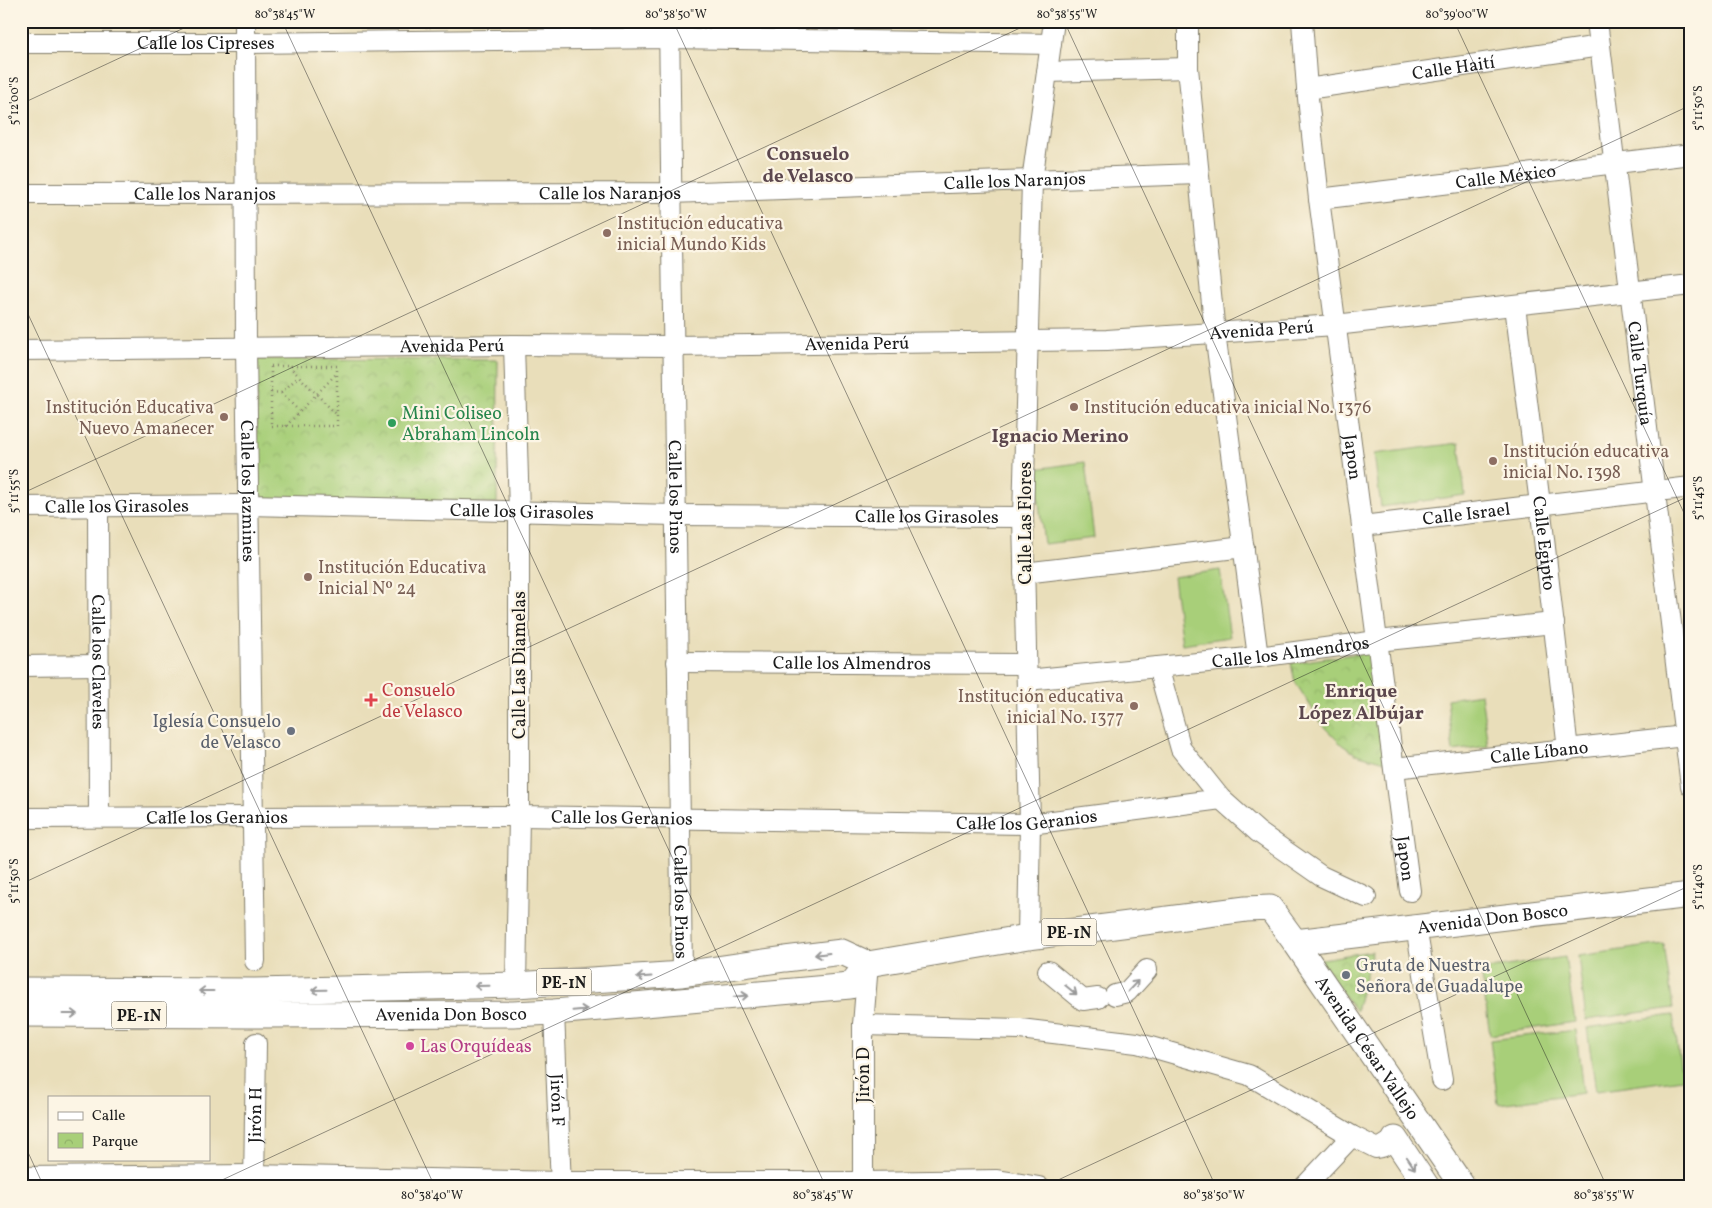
<svg xmlns="http://www.w3.org/2000/svg" width="1712" height="1208" font-family="Vollkorn,serif">
<style>
.grass{fill:#a8cf79;stroke:#62764a}
.park{fill:url(#park-crowns);stroke:#62764a}
.lines{fill:none;stroke-linecap:round;stroke-linejoin:round}
.minor-casing{stroke:#827d6b;stroke-width:22}
.major-casing{stroke:#827d6b;stroke-width:27}
.path{stroke:#827d6b;stroke-width:2.5;stroke-dasharray:1 4;stroke-linecap:butt}
.minor{stroke:#fff;stroke-width:20}
.major{stroke:#fff;stroke-width:25}
.oneway{stroke:#999}
.ticks{fill:none;stroke:#1c1c1c;stroke-width:1;stroke-opacity:0.45}
.education-dot{fill:#8d6e63;stroke:#fcf5e5;stroke-width:2}
.leisure-dot{fill:#2e9e5b;stroke:#fcf5e5;stroke-width:2}
.health-dot{fill:#e0444e;stroke:#fcf5e5;stroke-width:2}
.worship-dot{fill:#6b7280;stroke:#fcf5e5;stroke-width:2}
.hotel-dot{fill:#d1479c;stroke:#fcf5e5;stroke-width:2}
.labels{text-anchor:middle;stroke-width:4.5;stroke-linejoin:round;paint-order:stroke}
.shield{fill:#fcf5e5;stroke:#5f5d58;stroke-width:1}
.shield-label{font-size:16px;font-weight:bold;fill:#1c1c1c}
.street-label{font-size:18px;fill:#1c1c1c;stroke:#fcf5e5}
.education-label{font-size:18px;fill:#785e54;stroke:#fcf5e5;text-anchor:start}
.leisure-label{font-size:18px;fill:#27864d;stroke:#fcf5e5;text-anchor:start}
.health-label{font-size:18px;fill:#be3a42;stroke:#fcf5e5;text-anchor:start}
.worship-label{font-size:18px;fill:#5b616d;stroke:#fcf5e5;text-anchor:end}
.hotel-label{font-size:18px;fill:#b23c85;stroke:#fcf5e5;text-anchor:start}
.neighbourhood-label{font-size:19px;font-weight:bold;fill:#5c474e;stroke:#fcf5e5}
.neatline{fill:none;stroke:#1c1c1c;stroke-width:2}
.ticks-label{font-size:12px;text-anchor:middle;fill:#1c1c1c}
</style>
<defs>
<pattern id="park-crowns" width="20" height="18" patternUnits="userSpaceOnUse" patternTransform="scale(1.25)"><rect width="20" height="18" fill="#a8cf79"/><path d="M2 6a3 3 0 1 1 6 0M12 15a3 3 0 1 1 6 0" fill="none" stroke="#90b168"/></pattern>
</defs>
<rect width="100%" height="100%" fill="#fcf5e5"/>
<filter id="ink" filterUnits="userSpaceOnUse"><feTurbulence type="fractalNoise" baseFrequency=".02" numOctaves="2"/><feDisplacementMap in="SourceGraphic" scale="10" xChannelSelector="R" yChannelSelector="G"/><feConvolveMatrix kernelMatrix="1 2 1 2 8 2 1 2 1" color-interpolation-filters="sRGB"/></filter>
<filter id="wash" filterUnits="userSpaceOnUse"><feTurbulence type="fractalNoise" baseFrequency=".0096" numOctaves="4" result="noise"/><feDisplacementMap in="SourceGraphic" scale="20" xChannelSelector="R" yChannelSelector="G"/><feGaussianBlur stdDeviation="1.12" result="paint"/><feColorMatrix in="noise" values="0 0 0 0 0 0 0 0 0 0 0 0 0 0 0 0 0 1.4 0 .05"/><feComposite in="paint" operator="in"/></filter>
<g filter="url(#wash)">
<rect width="100%" height="100%" fill="#e9deba"/>
<g class="grass">
<path d="M1459 443 1465 495 1381 507 1374 454Z"/>
<path d="M1085 462 1094 538 1044 544 1035 469Z"/>
<path d="M1220 570 1230 637 1182 644 1173 577Z"/>
<path d="M1481 694 1488 746 1453 751 1447 699Z"/>
<path d="M1664 944 1673 1008 1586 1020 1578 956Z"/>
<path d="M1565 957 1575 1022 1490 1035 1481 970Z"/>
<path d="M1673 1015 1682 1079 1596 1091 1587 1028Z"/>
<path d="M1576 1030 1583 1093 1498 1104 1490 1040Z"/>
</g>
<g class="park">
<path d="M257 359 498 360 497 503 256 502Z"/>
<path d="M1369 652 1388 763 1356 754 1342 745 1324 727 1295 682 1291 663Z"/>
<path d="M1372 951 1356 1011 1316 960Z"/>
</g>
</g>
<g filter="url(#ink)">
<g class="lines">
<defs>
<g id="minor">
<path id="s1" d="M245 21 246 348 255 961"/>
<path id="s2" d="M669 21 682 974"/>
<path d="M1188 21V68L1215 333 1258 657"/>
<path id="s3" d="M1302 21 1307 89 1319 199 1410 891"/>
<path id="s4" d="M1597 21 1691 786"/>
<path id="s5" d="M21 43H245L669 38 1051 44"/>
<path d="M1047 72 1188 68"/>
<path id="s6" d="M1307 89 1600 46"/>
<path id="s7" d="M21 194 671 193 1198 174"/>
<path id="s8" d="M1319 199 1691 154"/>
<path id="s9" d="M1515 306 1540 504 1568 750"/>
<path d="M514 345 519 511V816L516 985"/>
<path id="s10" d="M21 350 514 345 673 346 1107 340 1335 325 1691 285"/>
<path id="s11" d="M98 506 99 817"/>
<path id="s12" d="M21 507 248 505 675 515 1023 517"/>
<path id="s13" d="M1362 526 1691 487"/>
<path d="M1024 573 1244 547"/>
<path id="s14" d="M677 662 1026 664"/>
<path d="M21 666 99 665"/>
<path d="M1158 667 1181 749 1221 799 1258 832 1321 876 1366 897"/>
<path id="s15" d="M1027 680 1258 657 1377 641 1554 623"/>
<path id="s16" d="M1394 768 1685 736"/>
<path id="s17" d="M21 818 519 816 1030 824 1221 799"/>
<path d="M1416 927 1442 1080"/>
<path d="M1028 937 1030 824 1023 517 1032 181 1054 21"/>
<path d="M1048 971 1083 1000 1098 998"/>
<path d="M1115 995 1127 992 1147 970"/>
<path id="s18" d="M554 1012 561 1187"/>
<path d="M863 1025 1020 1029 1137 1043 1249 1075 1352 1136 1376 1148 1382 1147 1395 1139"/>
<path d="M21 1177 254 1175 562 1182H863L997 1180 1039 1187"/>
<path id="s19" d="M254 1187 256 1043"/>
<path d="M863 1187V1025L868 964"/>
<path d="M1304 1187 1352 1136"/>
</g>
<g id="major">
<path id="s20" d="M1295 942 1691 895"/>
<path id="s21" d="M21 990 255 991 516 985 682 974 785 959 842 952 868 964 1028 937 1246 909 1270 908 1295 942 1463 1187"/>
<path id="s22" d="M21 1014 256 1015 513 1014 554 1012 850 986 868 964"/>
<path d="M1395 1139 1427 1187"/>
</g>
</defs>
<use href="#minor" class="minor-casing"/>
<use href="#major" class="major-casing"/>
<g class="path">
<rect x="271" y="366" width="66" height="60"/>
<path d="M289 366 337 415"/>
<path d="M271 392 281 393 299 411"/>
<path d="M281 393 298 377"/>
<path d="M286 426 337 373"/>
</g>
<use href="#minor" class="minor"/>
<use href="#major" class="major"/>
</g>
<defs><path id="oneway-shaft" d="M-6 0H5M1.5-3L5.5 0L1.5 3" fill="none" stroke-width="1.6" stroke-linecap="round" stroke-linejoin="round" transform="scale(1.25)"/></defs>
<g class="oneway">
<use href="#oneway-shaft" transform="translate(822 954) rotate(173)"/>
<use href="#oneway-shaft" transform="translate(644 977) rotate(176)"/>
<use href="#oneway-shaft" transform="translate(482 986) rotate(179)"/>
<use href="#oneway-shaft" transform="translate(1133 986) rotate(-47)"/>
<use href="#oneway-shaft" transform="translate(319 990) rotate(179)"/>
<use href="#oneway-shaft" transform="translate(1071 990) rotate(39)"/>
<use href="#oneway-shaft" transform="translate(206 991) rotate(-180)"/>
<use href="#oneway-shaft" transform="translate(741 996) rotate(-5)"/>
<use href="#oneway-shaft" transform="translate(580 1010) rotate(-5)"/>
<use href="#oneway-shaft" transform="translate(70 1014)"/>
<use href="#oneway-shaft" transform="translate(1411 1163) rotate(56)"/>
</g>
</g>
<path class="ticks" d="M282 21 826 1187M673 21 1216 1187M1064 21 1607 1187M1454 21 1691 528M21 104 199 21M21 299 435 1187M21 494 1035 21M21 884 1691 105M21 1137 44 1187M207 1187 1691 495M1043 1187 1691 885"/>
<g class="education-dot">
<circle cx="607" cy="233" r="5"/>
<circle cx="1074" cy="407" r="5"/>
<circle cx="224" cy="417" r="5"/>
<circle cx="1493" cy="461" r="5"/>
<circle cx="308" cy="577" r="5"/>
<circle cx="1134" cy="706" r="5"/>
</g>
<circle class="leisure-dot" cx="392" cy="423" r="5"/>
<path class="health-dot" d="M368.5 692.5h5v5h5v5h-5v5h-5v-5h-5v-5h5z"/>
<g class="worship-dot">
<circle cx="291" cy="731" r="5"/>
<circle cx="1346" cy="975" r="5"/>
</g>
<circle class="hotel-dot" cx="410" cy="1046" r="5"/>
<g class="labels">
<g class="shield">
<rect x="1041.5" y="918.5" width="55" height="27" rx="4"/>
<rect x="536.5" y="968.5" width="55" height="27" rx="4"/>
<rect x="111.5" y="1001.5" width="55" height="27" rx="4"/>
</g>
<g class="shield-label">
<text x="1069" y="938">PE-1N</text>
<text x="564" y="988">PE-1N</text>
<text x="139" y="1021">PE-1N</text>
</g>
<g class="street-label">
<text dy="6" stroke="none"><textPath href="#s5" startOffset="185">Calle los Cipreses</textPath></text>
<text dy="6" stroke="none"><textPath href="#s6" startOffset="148">Calle Haití</textPath></text>
<text dy="6" stroke="none"><textPath href="#s8" startOffset="188">Calle México</textPath></text>
<text dy="6" stroke="none"><textPath href="#s7" startOffset="994">Calle los Naranjos</textPath></text>
<text dy="6" stroke="none"><textPath href="#s7" startOffset="589">Calle los Naranjos</textPath></text>
<text dy="6" stroke="none"><textPath href="#s7" startOffset="184">Calle los Naranjos</textPath></text>
<text dy="6" stroke="none"><textPath href="#s10" startOffset="1241">Avenida Perú</textPath></text>
<text dy="6" stroke="none"><textPath href="#s10" startOffset="836">Avenida Perú</textPath></text>
<text dy="6" stroke="none"><textPath href="#s10" startOffset="431">Avenida Perú</textPath></text>
<text dy="6" stroke="none"><textPath href="#s4" startOffset="355">Calle Turquía</textPath></text>
<text dy="6" stroke="none"><textPath href="#s3" startOffset="439">Japon</textPath></text>
<text dy="6" stroke="none"><textPath href="#s1" startOffset="470">Calle los Jazmines</textPath></text>
<text dy="6" stroke="none"><textPath href="#s2" startOffset="476">Calle los Pinos</textPath></text>
<text dy="6" stroke="none"><textPath href="#s12" startOffset="96">Calle los Girasoles</textPath></text>
<text dy="6" stroke="none"><textPath href="#s12" startOffset="501">Calle los Girasoles</textPath></text>
<text dy="6" stroke="none"><textPath href="#s13" startOffset="105">Calle Israel</textPath></text>
<text dy="6" stroke="none"><textPath href="#s12" startOffset="906">Calle los Girasoles</textPath></text>
<text transform="translate(1025 523) rotate(-90)" y="6">Calle Las Flores</text>
<text dy="6" stroke="none"><textPath href="#s9" startOffset="239">Calle Egipto</textPath></text>
<text dy="6" stroke="none"><textPath href="#s15" startOffset="265">Calle los Almendros</textPath></text>
<text dy="6" stroke="none"><textPath href="#s11" startOffset="156">Calle los Claveles</textPath></text>
<text dy="6" stroke="none"><textPath href="#s14" startOffset="175">Calle los Almendros</textPath></text>
<text transform="translate(519 665) rotate(-90)" y="6">Calle Las Diamelas</text>
<text dy="6" stroke="none"><textPath href="#s16" startOffset="146">Calle Líbano</textPath></text>
<text dy="6" stroke="none"><textPath href="#s17" startOffset="196">Calle los Geranios</textPath></text>
<text dy="6" stroke="none"><textPath href="#s17" startOffset="601">Calle los Geranios</textPath></text>
<text dy="6" stroke="none"><textPath href="#s17" startOffset="1006">Calle los Geranios</textPath></text>
<text dy="6" stroke="none"><textPath href="#s3" startOffset="844">Japon</textPath></text>
<text dy="6" stroke="none"><textPath href="#s2" startOffset="881">Calle los Pinos</textPath></text>
<text dy="6" stroke="none"><textPath href="#s20" startOffset="199">Avenida Don Bosco</textPath></text>
<text dy="6" stroke="none"><textPath href="#s22" startOffset="430">Avenida Don Bosco</textPath></text>
<text dy="6" stroke="none"><textPath href="#s21" startOffset="1428">Avenida César Vallejo</textPath></text>
<text transform="translate(863 1075) rotate(-90)" y="6">Jirón D</text>
<text dy="6" stroke="none"><textPath href="#s18" startOffset="88">Jirón F</textPath></text>
<text dy="6" stroke="none"><textPath href="#s19" startOffset="72">Jirón H</textPath></text>
</g>
<g class="education-label">
<text x="617" y="229">Institución educativa<tspan x="617" dy="21">inicial Mundo Kids</tspan></text>
<text x="214" y="413" text-anchor="end">Institución Educativa<tspan x="214" dy="21">Nuevo Amanecer</tspan></text>
<text x="1084" y="413">Institución educativa inicial No. 1376</text>
<text x="1503" y="457">Institución educativa<tspan x="1503" dy="21">inicial No. 1398</tspan></text>
<text x="318" y="573">Institución Educativa<tspan x="318" dy="21">Inicial Nº 24</tspan></text>
<text x="1124" y="702" text-anchor="end">Institución educativa<tspan x="1124" dy="21">inicial No. 1377</tspan></text>
</g>
<g class="leisure-label">
<text x="402" y="419">Mini Coliseo<tspan x="402" dy="21">Abraham Lincoln</tspan></text>
</g>
<g class="health-label">
<text x="382" y="696">Consuelo<tspan x="382" dy="21">de Velasco</tspan></text>
</g>
<g class="worship-label">
<text x="281" y="727">Iglesía Consuelo<tspan x="281" dy="21">de Velasco</tspan></text>
<text x="1356" y="971" text-anchor="start">Gruta de Nuestra<tspan x="1356" dy="21">Señora de Guadalupe</tspan></text>
</g>
<g class="hotel-label">
<text x="420" y="1052">Las Orquídeas</text>
</g>
<g class="neighbourhood-label">
<text x="808" y="160">Consuelo<tspan x="808" dy="22">de Velasco</tspan></text>
<text x="1060" y="442">Ignacio Merino</text>
<text x="1361" y="697">Enrique<tspan x="1361" dy="22">López Albújar</tspan></text>
</g>
</g>
<rect width="1712" height="1208" fill="none" stroke="#fcf5e5" stroke-width="55"/>
<rect x="48" y="1096" width="162" height="65" fill="#fcf5e5" stroke="#a29e95"/>
<rect x="58" y="1112" width="25" height="8" fill="#ffffff" stroke="#a29e95"/>
<text x="92" y="1120" font-size="15" fill="#1c1c1c">Calle</text>
<rect x="58" y="1133" width="25" height="15" fill="url(#park-crowns)" stroke="#a29e95"/>
<text x="92" y="1146" font-size="15" fill="#1c1c1c">Parque</text>
<rect x="28" y="28" width="1656" height="1152" class="neatline"/>
<g class="ticks-label">
<text x="285" y="18">80°38'45"W</text>
<text x="676" y="18">80°38'50"W</text>
<text x="1067" y="18">80°38'55"W</text>
<text x="1457" y="18">80°39'00"W</text>
<text transform="translate(14 101) rotate(-90)" y="4">5°12'00"S</text>
<text transform="translate(1698 108) rotate(-90)" y="4">5°11'50"S</text>
<text transform="translate(14 491) rotate(-90)" y="4">5°11'55"S</text>
<text transform="translate(1698 498) rotate(-90)" y="4">5°11'45"S</text>
<text transform="translate(14 881) rotate(-90)" y="4">5°11'50"S</text>
<text transform="translate(1698 887) rotate(-90)" y="4">5°11'40"S</text>
<text x="432" y="1199">80°38'40"W</text>
<text x="823" y="1199">80°38'45"W</text>
<text x="1214" y="1199">80°38'50"W</text>
<text x="1604" y="1199">80°38'55"W</text>
</g>
</svg>
